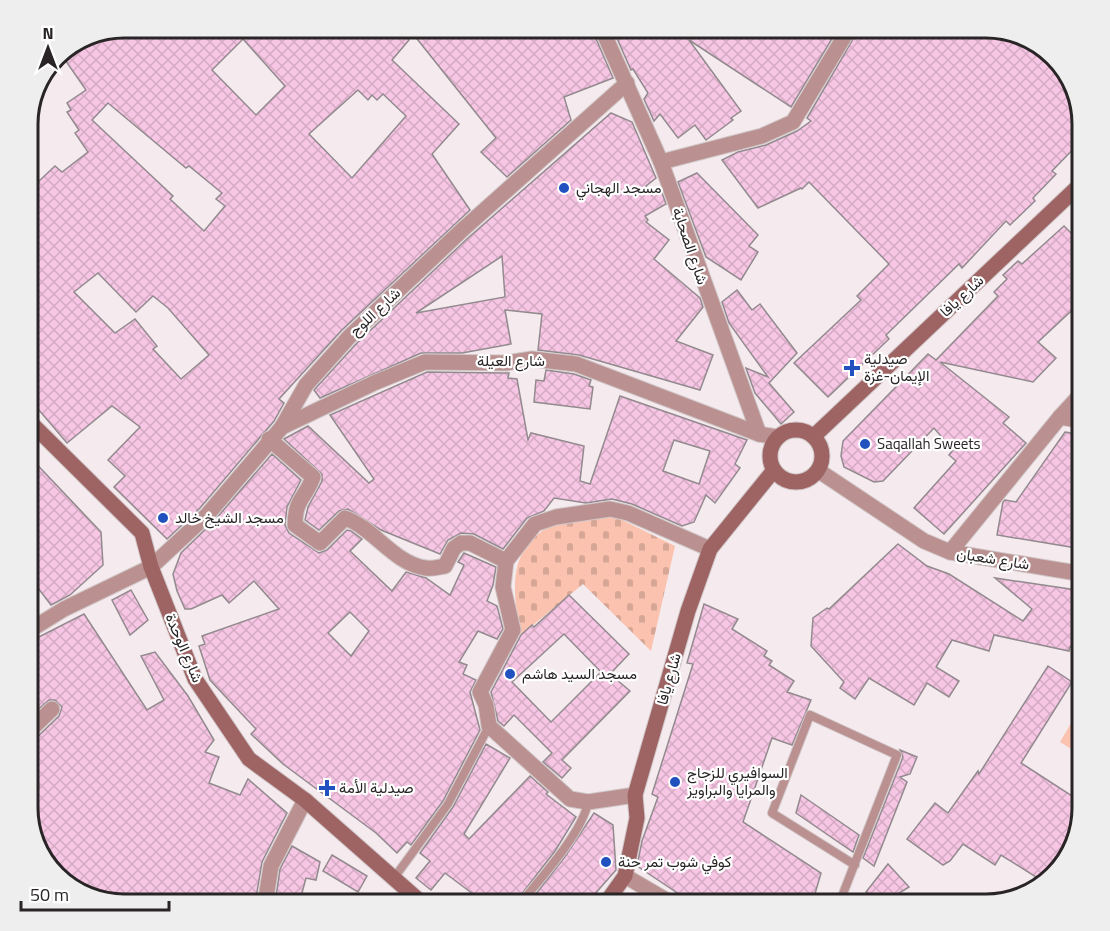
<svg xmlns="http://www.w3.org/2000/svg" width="1110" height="931" font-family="'Titillium Web',Vazirmatn,sans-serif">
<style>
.cemetery{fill:url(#cemetery-stones)}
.pitch{fill:#fac2af}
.building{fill:url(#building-cross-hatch);stroke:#928a8f;stroke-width:1.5;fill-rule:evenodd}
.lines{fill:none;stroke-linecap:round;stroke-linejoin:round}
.lane-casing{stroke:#d0c7c9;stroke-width:10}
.street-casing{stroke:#d0c7c9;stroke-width:17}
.secondary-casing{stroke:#d0c7c9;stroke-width:17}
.lane{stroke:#ba9190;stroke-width:8}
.street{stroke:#ba9190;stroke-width:15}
.secondary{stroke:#9e6464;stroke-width:15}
.poi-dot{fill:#2051be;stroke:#fff;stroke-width:2}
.labels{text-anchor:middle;stroke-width:4.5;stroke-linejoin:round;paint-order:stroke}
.poi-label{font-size:15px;fill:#292526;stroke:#fff;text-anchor:start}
.street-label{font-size:15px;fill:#292526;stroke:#fff}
.rim{fill:none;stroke:#292526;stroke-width:3}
</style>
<defs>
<pattern id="cemetery-stones" width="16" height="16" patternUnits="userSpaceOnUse" patternTransform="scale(1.5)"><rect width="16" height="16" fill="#fac2af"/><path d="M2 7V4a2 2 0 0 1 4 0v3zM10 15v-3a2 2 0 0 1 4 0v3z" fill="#d6a796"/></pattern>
<pattern id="building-cross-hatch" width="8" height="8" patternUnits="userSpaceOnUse" patternTransform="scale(1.5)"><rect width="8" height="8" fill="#f7c6e4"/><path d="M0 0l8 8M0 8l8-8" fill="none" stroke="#d4aac3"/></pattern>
</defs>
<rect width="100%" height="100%" fill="#f5eaed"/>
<path class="cemetery" d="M612 515 675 546 651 651 583 584 521 635C513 593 506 553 548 527 560 519 597 518 612 515Z"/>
<path class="pitch" d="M1083 703V756L1060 742Z"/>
<g class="building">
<path d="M123 27H172L176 34 188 27H398L409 40 392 60 459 124 432 154 470 210 342 330 279 399 284 403 274 421 200 508 167 539 114 487 125 476 108 460 140 427 112 406 67 443 27 396V172L38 182 55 166 62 172 88 152 75 133 79 130 67 112 71 110 67 103 86 90 59 51ZM243 39 285 86 256 115 212 70ZM358 90 368 100 372 95 377 100 383 94 406 116 352 178 309 134ZM108 103 186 168 189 166 222 193 216 199 225 206 204 231 170 199 173 196 92 120ZM98 273 136 312 153 296 168 308 209 355 181 379 153 349 157 346 135 319 115 333 74 292Z"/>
<path d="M424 27H591L613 78 564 97 571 120 507 177 481 152 496 138 414 35Z"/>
<path d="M612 27H839L791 107 689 40 741 111 731 118 733 120 706 140 695 125 678 138 660 114 654 121 644 99 648 93 633 69 631 70Z"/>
<path d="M860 27H987L1051 51 1076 86 1083 123V139L1052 171 1056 174 1033 198 1035 201 1010 225 1006 221 962 268 959 264 886 335 889 339 828 397 794 363 861 300 857 296 889 264 809 182 802 189 801 188 758 208 722 160 738 152 766 145 797 131 811 121 807 118Z"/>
<path d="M611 113 632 122 656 178 646 186 652 195 661 190 666 204 645 216 648 220 646 222 669 240 654 259 700 298 703 307 676 341 713 355 700 390 579 355 538 350 542 314 505 310 511 344 462 353H421L320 398 314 390 356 344 468 238ZM502 256 505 297 416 313Z"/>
<path d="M697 173 758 235 749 246 758 252 741 280 706 257 678 182Z"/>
<path d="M1064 226 1083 245V300L1038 342 1056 358 1033 382 940 362 1009 417 1003 423 1026 443 944 534 914 508 956 461 949 455 953 450 934 428 883 481 874 482 844 467 841 456 843 441 928 354 936 360 998 296 994 292 1007 279 1003 275 1018 261 1022 264Z"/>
<path d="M737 290 752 310 760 304 797 353 769 383 794 412 781 424 755 393 746 368 768 377 729 323 722 302Z"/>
<path d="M546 370 574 374 591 380 589 386 593 387 590 409 534 402 536 380 544 381Z"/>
<path d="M427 372 502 373H509L508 378 517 379 528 440 531 433 584 446 580 481 590 484 620 396 747 440 735 464 740 468 715 503 706 495 694 522 682 526 632 504 612 499 586 503 554 498 544 511 527 518 503 549 474 534 461 533 448 540 440 554 381 530 348 509 339 511 319 530 305 520 308 507 322 481V474L284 439 308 426 369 483 374 479 330 415ZM674 440 710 451 699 484 663 471Z"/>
<path d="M1065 432 1083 435V549L997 535 1003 502 1005 500 1016 502Z"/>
<path d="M27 454 101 532 103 565 70 595 51 605 38 588 27 602Z"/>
<path d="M272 454 301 480 287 507 285 525 289 533 319 553 327 550 347 530 351 531 362 539 350 551 392 591 406 572 426 578 450 595 464 565 458 562 464 553 496 567 493 585 487 601 497 606 503 629 497 639 478 631 459 662 467 665 463 674 476 680 470 692 480 730 443 801 411 845 407 842 397 853 376 833 283 764 251 734 256 729 210 680 199 646 205 644 202 636 279 609 254 581 229 603 222 595 191 609H185L177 591 173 574 181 553 214 521ZM350 612 369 631 351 656 328 633Z"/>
<path d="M898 544 927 566 949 574 1023 621 1032 609 995 578 1083 591V650L1070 647 1069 651 994 635 989 651 952 640 936 667 959 681 949 697 927 683 914 705 869 678 855 699 840 688 844 682 811 646 813 618 827 608 829 609Z"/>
<path d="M131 590 148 620 130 635 112 600Z"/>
<path d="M569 595 629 654 610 674 630 691 562 760 571 768 562 778 543 762 552 753 514 715 504 726 498 721 491 692 521 635 532 625 534 627ZM564 634 601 672 551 722 512 682Z"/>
<path d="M704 604 738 619 732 629 767 651 764 656 772 661 769 665 794 681 787 692 811 700 792 745 772 738 743 822 821 873 812 904H694L637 866 642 841 658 797 652 794 693 664 687 663Z"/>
<path d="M84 614 147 710 164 700 141 656 155 652 188 696 214 740 205 752 219 757 209 783 240 795 248 779 287 813 262 862 255 904H123L59 879 27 814V800L39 786 27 775V742L34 740 59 716 62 707 55 700H49L27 719V643Z"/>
<path d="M1048 666 1072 682 1021 763 1083 803 1059 872 1044 882 1001 855 995 865 963 844 950 861 943 865 907 839 935 803 948 813 978 771 979 774Z"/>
<path d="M486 744 510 758 464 834 469 839 530 776 548 792 546 794 576 817 555 851 514 904H464L473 894 445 873 431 890 416 878 430 861 420 853 453 807Z"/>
<path d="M900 750 917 757 910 774 900 777 907 782 874 866 863 858 903 757Z"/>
<path d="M801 795 859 835 853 852 796 813Z"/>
<path d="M594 813 613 825 616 870 586 904H528L564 858Z"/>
<path d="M292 846 320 862 316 880 306 878 299 904H275L280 869Z"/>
<path d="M332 855 367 876 358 892 323 871Z"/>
<path d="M888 864 909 887 883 903 874 901 866 892Z"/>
</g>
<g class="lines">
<defs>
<g id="lane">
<path d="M394 878 448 804 489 726"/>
<path d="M520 904C540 879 583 832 588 802"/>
<path d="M839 904 897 755 810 715 772 813 855 865"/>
</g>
<g id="street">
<path d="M601 27 661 162 759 434"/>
<path d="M661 162 762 136 793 122 850 27"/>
<path d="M1060 417 1083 421"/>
<path d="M282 427 374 383 425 362 506 363 532 359 576 364 759 434 777 437"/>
<path d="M269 439 313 477C306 498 295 498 295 525L320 543 345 518C374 528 394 564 426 568 432 569 439 567 445 566L454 548 461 543H470L506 561"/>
<path d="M819 471 924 541 950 552 1083 574"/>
<path d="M950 552 1060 417 1083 392"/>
<path d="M27 632 64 609 151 567 207 515 282 427 306 385 349 337 461 231 627 83"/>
<path d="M27 733 52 709"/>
<path d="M635 795 588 802 570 799 489 726 486 705 480 692 513 630 503 587 506 561 535 524 556 517 610 509 628 513 710 549"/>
<path d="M625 876 673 904"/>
<path d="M265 904 271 866 305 800"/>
</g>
<g id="secondary">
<path d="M27 419 142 533 151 567 195 679 249 759 305 800 423 904"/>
<circle cx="796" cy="456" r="26"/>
<path d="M814 436 1083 182"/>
<path d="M605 904 625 876 637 818 635 795 688 611 710 549 774 470"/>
</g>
</defs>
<use href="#lane" class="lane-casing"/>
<use href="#street" class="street-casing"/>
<use href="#secondary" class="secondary-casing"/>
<use href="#lane" class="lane"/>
<use href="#street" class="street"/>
<use href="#secondary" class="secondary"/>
</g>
<g class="poi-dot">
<circle cx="564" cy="188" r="6"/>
<path d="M849 359h6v6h6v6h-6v6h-6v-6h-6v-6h6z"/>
<circle cx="865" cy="444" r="6"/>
<circle cx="163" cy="518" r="6"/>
<circle cx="510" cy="674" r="6"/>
<circle cx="675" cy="782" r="6"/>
<path d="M324 779h6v6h6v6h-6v6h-6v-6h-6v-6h6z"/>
<circle cx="606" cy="862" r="6"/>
</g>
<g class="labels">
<g class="poi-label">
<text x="576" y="193">مسجد الهجاني</text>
<text x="864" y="364">صيدلية<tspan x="864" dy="17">الإيمان-غزة</tspan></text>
<text x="877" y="449">Saqallah Sweets</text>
<text x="175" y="523">مسجد الشيخ خالد</text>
<text x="522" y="679">مسجد السيد هاشم</text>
<text x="687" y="778">السوافيري للزجاج<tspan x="687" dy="17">والمرايا والبراويز</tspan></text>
<text x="339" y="793">صيدلية الأمة</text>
<text x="618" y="867">كوفي شوب تمر حنة</text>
</g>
<g class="street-label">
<text transform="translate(690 246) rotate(71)" y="5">شارع الصحابة</text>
<text transform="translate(962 296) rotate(-43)" y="5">شارع يافا</text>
<text transform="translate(375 312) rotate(-43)" y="5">شارع اللوح</text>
<text x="511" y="366">شارع العيلة</text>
<text transform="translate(993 559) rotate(9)" y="5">شارع شعبان</text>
<text transform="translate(184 648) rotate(67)" y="5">شارع الوحدة</text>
<text transform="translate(669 679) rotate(-74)" y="5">شارع يافا</text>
</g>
</g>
<path d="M0 0H1110V931H0ZM124 38H986A86 86 0 0 1 1072 124V808A86 86 0 0 1 986 894H124A86 86 0 0 1 38 808V124A86 86 0 0 1 124 38Z" fill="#eee" fill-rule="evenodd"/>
<path class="rim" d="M124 38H986A86 86 0 0 1 1072 124V808A86 86 0 0 1 986 894H124A86 86 0 0 1 38 808V124A86 86 0 0 1 124 38Z"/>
<g transform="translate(48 48)" stroke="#ffffff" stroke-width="4.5" paint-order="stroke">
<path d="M0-4.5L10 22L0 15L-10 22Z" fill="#292526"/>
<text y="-9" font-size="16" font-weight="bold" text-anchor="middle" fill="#292526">N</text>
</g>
<path d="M21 901v9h148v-9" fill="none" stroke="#292526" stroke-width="3"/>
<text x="30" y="901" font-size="18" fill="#292526" stroke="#ffffff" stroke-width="4.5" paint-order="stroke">50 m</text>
</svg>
